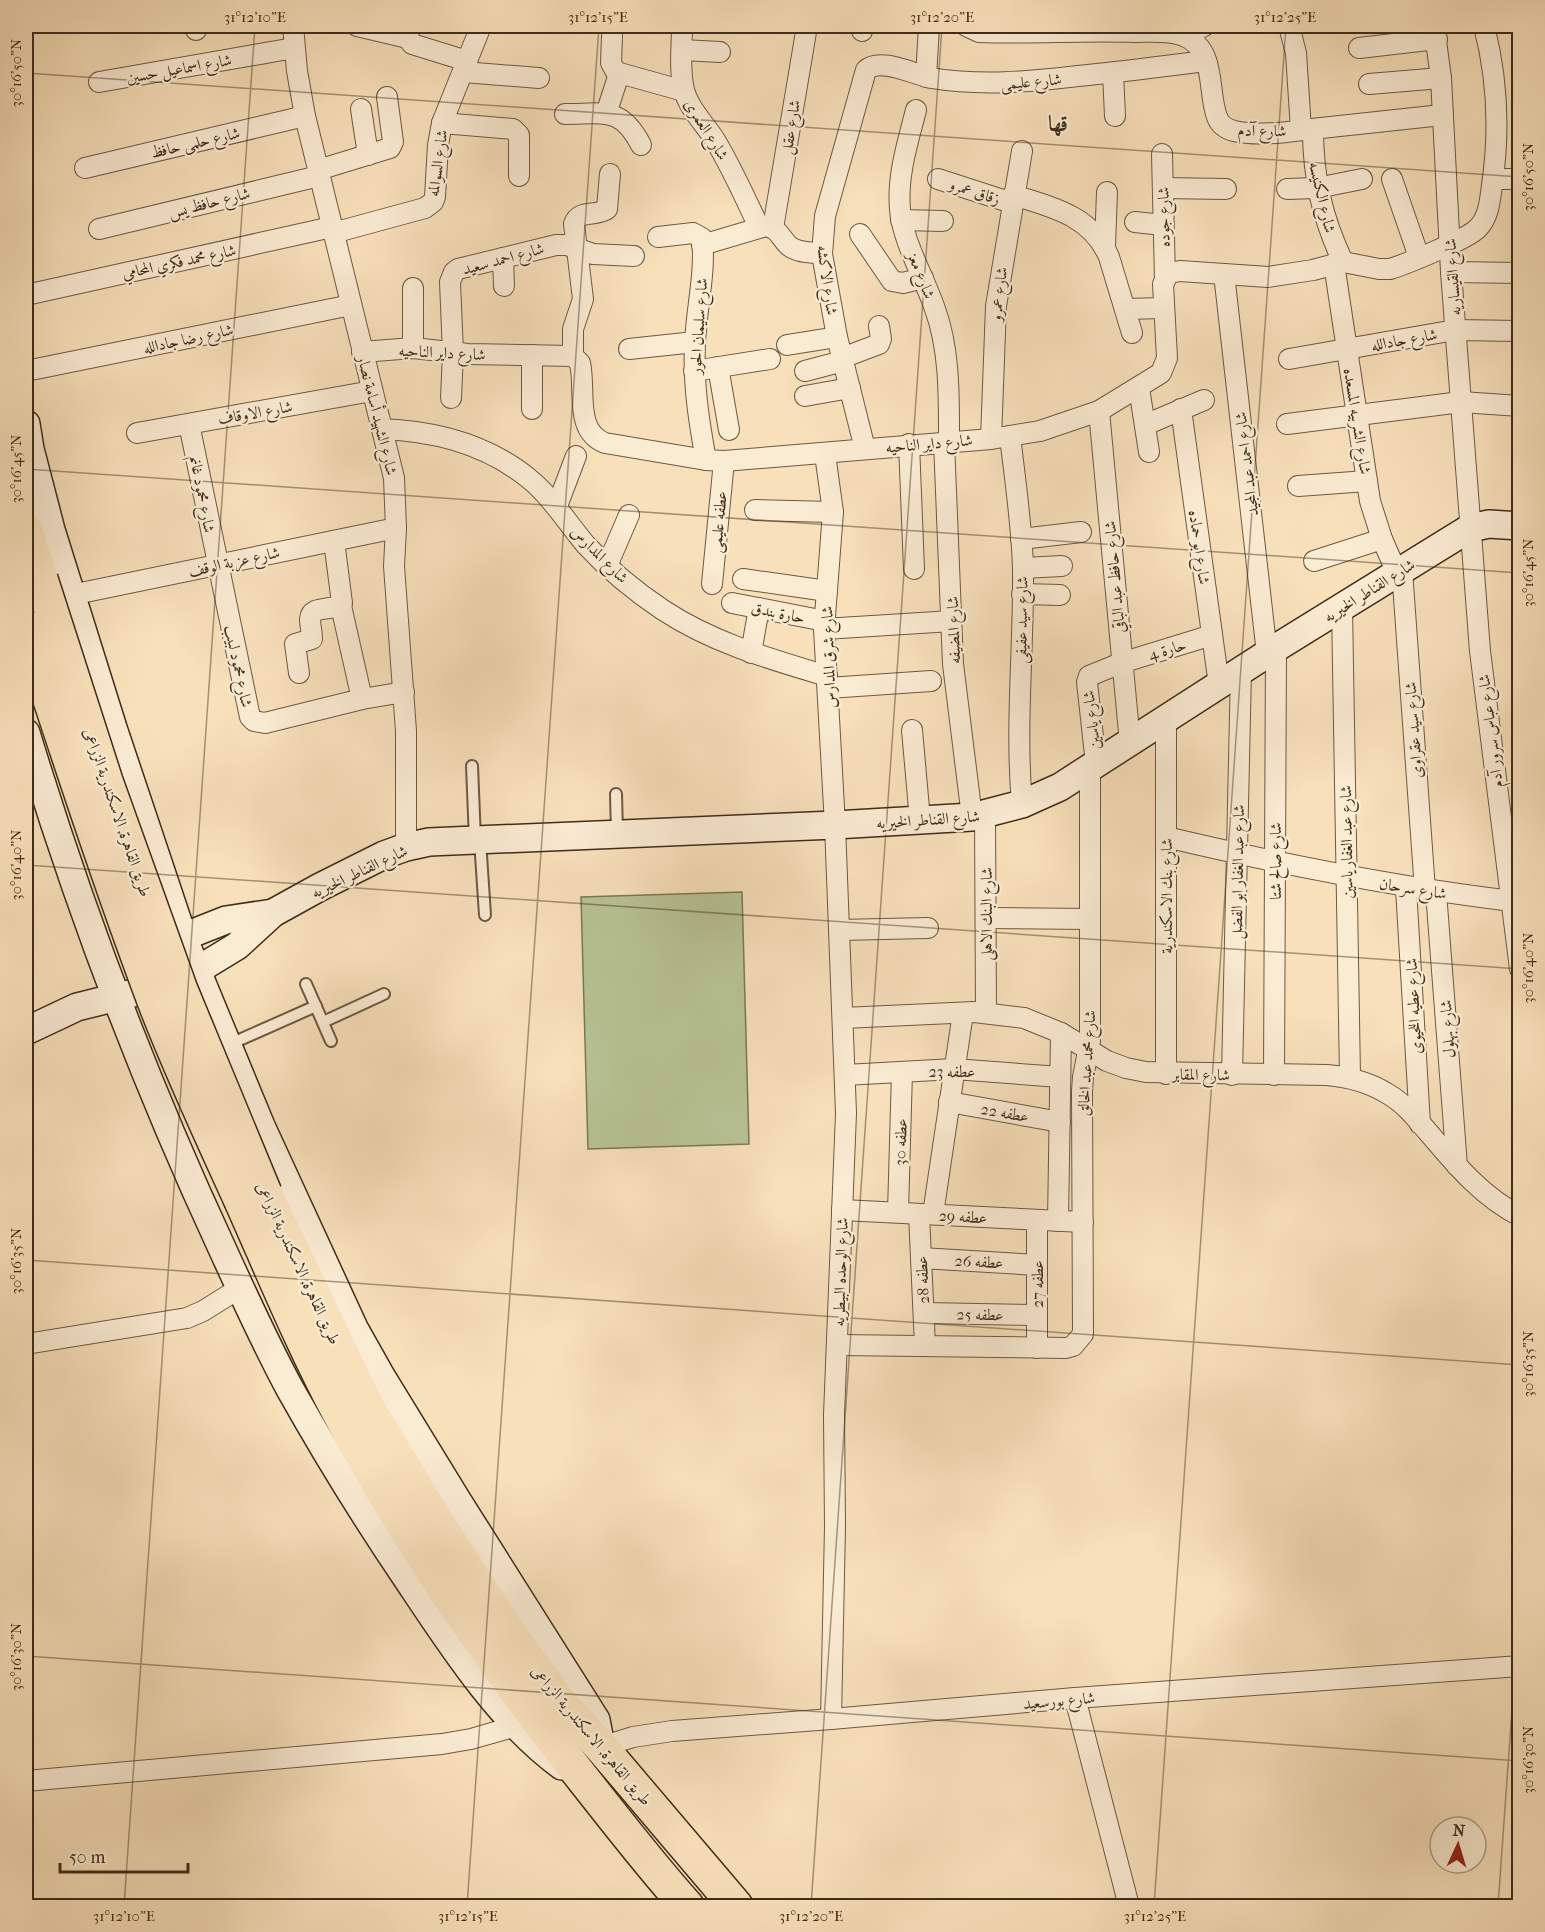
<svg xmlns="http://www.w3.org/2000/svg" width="1545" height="1932" font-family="'IM FELL French Canon',Amiri,serif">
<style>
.green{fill:#b7c395;stroke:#7a7857;stroke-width:1.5}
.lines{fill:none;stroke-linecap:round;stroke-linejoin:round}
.lane-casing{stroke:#6c5942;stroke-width:14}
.street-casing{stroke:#6c5942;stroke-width:22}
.secondary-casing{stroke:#3e2c19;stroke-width:30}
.highway-casing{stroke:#3e2c19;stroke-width:36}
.lane{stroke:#faebd3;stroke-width:10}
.street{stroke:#faebd3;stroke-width:20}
.secondary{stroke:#faebd3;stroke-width:27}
.highway{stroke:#f8e0bb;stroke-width:33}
.highway-bridge-casing{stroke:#3e2c19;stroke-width:36;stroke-linecap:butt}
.highway-bridge{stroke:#f8e0bb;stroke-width:33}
.ticks{fill:none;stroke:#3e2c19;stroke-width:1.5;stroke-opacity:0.45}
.labels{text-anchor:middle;stroke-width:4.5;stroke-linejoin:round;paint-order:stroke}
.street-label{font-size:16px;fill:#3e2c19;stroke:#faebd3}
.district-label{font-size:22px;font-weight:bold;fill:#3e2c19;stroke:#faebd3}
.neatline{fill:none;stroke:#3e2c19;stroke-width:2}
.ticks-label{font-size:15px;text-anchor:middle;fill:#3e2c19}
</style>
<rect width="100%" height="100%" fill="#f8e0bb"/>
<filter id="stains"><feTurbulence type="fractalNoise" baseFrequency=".00333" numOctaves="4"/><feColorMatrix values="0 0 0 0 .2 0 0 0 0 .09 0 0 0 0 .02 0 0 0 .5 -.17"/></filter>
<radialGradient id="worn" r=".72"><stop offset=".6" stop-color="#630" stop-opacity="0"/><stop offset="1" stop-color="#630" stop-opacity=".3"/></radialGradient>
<path class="green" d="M742 892 749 1144 588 1149 581 897Z"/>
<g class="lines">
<defs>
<g id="lane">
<path d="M472 766 475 840"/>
<path d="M616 794 617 833"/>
<path d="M480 840 485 915"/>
<path d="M306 984 331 1041"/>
<path d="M323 1022 384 994"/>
<path d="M228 1045 316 1006"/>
</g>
<g id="street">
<path d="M293 26 297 71 305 116 394 478 396 528 394 566 406 731V847"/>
<path d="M357 26 408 38"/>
<path d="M410 26 408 38 412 44 467 61"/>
<path d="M682 26C682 46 679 70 684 90 689 109 705 124 715 140 732 168 745 198 759 227"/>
<path d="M966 26 979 32C1031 34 1083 30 1135 32 1150 32 1170 30 1184 36 1217 50 1207 90 1217 117 1220 125 1226 129 1234 131 1261 137 1293 131 1321 128 1361 124 1402 119 1443 115"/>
<path d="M1289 26 1296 53 1301 130"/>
<path d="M1434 26 1441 78 1451 272 1480 651 1520 969"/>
<path d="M196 30V26"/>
<path d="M862 31 863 26"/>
<path d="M612 36 611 63 616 72 684 91"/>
<path d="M1184 36 1204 26"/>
<path d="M1359 48 1437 39"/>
<path d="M682 50 720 52"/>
<path d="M463 72 539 78"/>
<path d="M1113 73 1115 116"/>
<path d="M926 77 929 26"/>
<path d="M99 82 294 48"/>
<path d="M1369 84 1441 78"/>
<path d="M361 109 368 155"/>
<path d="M916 110C908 142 897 175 900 209 902 240 925 279 935 309 950 350 949 398 949 441"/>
<path d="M565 114C604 114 621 106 641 145"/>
<path d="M606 114 619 74"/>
<path d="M442 123 513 129 519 135V176"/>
<path d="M1313 129C1313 178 1322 217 1343 262"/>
<path d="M1162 154 1165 279"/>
<path d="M85 168 305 116"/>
<path d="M318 170 390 148 393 142 387 97"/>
<path d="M938 179 1012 203"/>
<path d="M1392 179 1419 257"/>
<path d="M1493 179H1520"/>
<path d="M1163 188 1226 189"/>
<path d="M1287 189 1317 188 1362 179"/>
<path d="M1013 195C1052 207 1092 216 1109 257L1132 333"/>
<path d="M901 220 943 221"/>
<path d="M1135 222 1163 225"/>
<path d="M773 228 807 26"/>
<path d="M99 229 319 176"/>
<path d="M333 233 425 208 433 202 435 197 438 145 442 123 481 26"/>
<path d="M860 234 892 281 903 283 923 278"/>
<path d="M658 237 693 233 702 238C706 273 696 309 695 345 693 384 699 422 706 460"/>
<path d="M702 245 766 226C779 229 780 237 788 245 796 253 812 252 822 254"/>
<path d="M1105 246 1107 192"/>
<path d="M503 258 504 286"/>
<path d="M1334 264 1370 501 1382 539 1397 573"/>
<path d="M1451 272 1520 273"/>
<path d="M1224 274 1267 654"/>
<path d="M413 288V348"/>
<path d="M26 295 332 227"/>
<path d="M1125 309 1164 308"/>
<path d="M787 345 837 337"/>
<path d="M629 349 695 342"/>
<path d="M362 352 413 348 468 354 573 356 580 363C586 390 574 431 605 443L706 460 724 461 991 439 1040 431 1099 411 1161 373 1167 358 1163 284 1169 273 1180 271 1268 277 1313 270 1343 262 1379 269H1390C1406 264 1468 239 1478 228 1489 217 1490 200 1492 185 1500 130 1498 80 1484 26"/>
<path d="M573 356V329L583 299 574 224C579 209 596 217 607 209L610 174"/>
<path d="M842 358 879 344 881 339 879 326"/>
<path d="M1289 359 1455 330 1520 331"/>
<path d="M718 367 729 430"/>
<path d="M26 371 351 305"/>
<path d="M694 371 770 359"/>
<path d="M805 371 843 361"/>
<path d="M1139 388 1149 452"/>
<path d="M805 396 850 388"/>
<path d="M451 398 453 353 450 282 454 272 458 269 556 245H567L593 254 634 256"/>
<path d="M532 409V355"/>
<path d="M1181 409 1219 685"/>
<path d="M1099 411 1130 743"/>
<path d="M189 424 250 717 254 721 265 723 362 699 404 692"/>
<path d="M1287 424 1461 402 1520 406"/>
<path d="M1145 425 1204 400"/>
<path d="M382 429C437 431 490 445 533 482 554 500 568 524 586 545 608 569 636 592 663 610 713 643 770 659 827 676"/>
<path d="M137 433 372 391"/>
<path d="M1010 436C1015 480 1022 525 1023 569 1024 647 1015 725 1022 804"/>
<path d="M991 439 996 306 1022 151"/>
<path d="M944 442 953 664 972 817"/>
<path d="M909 444 914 569"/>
<path d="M865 449 837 337 822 254 825 216 866 70C880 57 913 74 931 78 981 86 1028 82 1078 76 1121 72 1164 66 1206 61"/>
<path d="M825 454 833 512 824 629 835 825 846 1113 834 1415 835 1526 831 1719"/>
<path d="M1298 486 1367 481"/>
<path d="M557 506 576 456"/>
<path d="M755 510 833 512"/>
<path d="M1021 539 1081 532"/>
<path d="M1314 561 1382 539"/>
<path d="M607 566 629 515"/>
<path d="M1023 568 1062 566"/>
<path d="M1402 570 1425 890"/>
<path d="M743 579 827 591"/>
<path d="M712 584 724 461"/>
<path d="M1022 594 1060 595"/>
<path d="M71 595 396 528"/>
<path d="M732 603 825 621"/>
<path d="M341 606 362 699"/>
<path d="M1342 607 1350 1077"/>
<path d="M824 629 952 621"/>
<path d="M751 653 759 608"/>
<path d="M299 673 295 644 312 639C312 632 310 625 310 619 311 604 335 612 342 603L334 541"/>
<path d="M828 688 931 681"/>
<path d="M912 730 920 820"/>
<path d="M1096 764 1087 682 1089 676 1121 663 1212 635"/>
<path d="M985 815 986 1013"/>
<path d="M1166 837C1284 865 1399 888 1520 902"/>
<path d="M1406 888 1420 1124"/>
<path d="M1436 892 1457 1166"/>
<path d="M986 918 1090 919"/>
<path d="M839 930 928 928"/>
<path d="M843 1018 974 1012 1024 1018 1061 1033 1107 1061 1126 1068 1146 1072 1327 1075C1349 1077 1369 1082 1388 1094 1404 1103 1416 1118 1428 1132 1455 1164 1482 1197 1520 1216"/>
<path d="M1166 1074V719"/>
<path d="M845 1075 954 1069 1060 1077"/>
<path d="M1232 1075 1241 670"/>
<path d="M1274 1075 1276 648"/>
<path d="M949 1102 1060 1122"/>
<path d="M842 1210 1083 1222"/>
<path d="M898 1212 902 1072"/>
<path d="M919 1214 925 1346"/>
<path d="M933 1214 963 1013"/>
<path d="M1037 1220V1348"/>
<path d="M1058 1221 1061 1033"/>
<path d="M921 1258 1037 1265"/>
<path d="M924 1313 1037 1315"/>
<path d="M26 1344 187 1318 203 1311 240 1288"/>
<path d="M838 1345 1066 1348 1073 1346 1083 1334 1082 1091 1083 1077 1090 1041V768"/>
<path d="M1075 1698 1129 1906"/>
<path d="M601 1747 633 1737 672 1731 831 1719 1075 1698 1520 1666"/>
<path d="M26 1781 442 1744 471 1739 516 1726"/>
</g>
<g id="secondary">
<path d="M26 424 30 449 51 530 113 728 183 937 261 1126 354 1328 381 1376 457 1500 596 1720 601 1746"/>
<path d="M26 733C79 908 144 1080 221 1246 243 1294 265 1343 290 1389 327 1455 366 1518 408 1580 450 1643 500 1721 562 1766"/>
<path d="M166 946 183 937 226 920 273 913"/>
<path d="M26 1031 77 1007 157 987 196 971 237 946 273 913 320 887 384 855 406 847 429 842 452 841 835 825 972 817 1022 804 1060 787 1276 648 1470 528 1489 524 1520 526"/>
</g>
<g id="highway">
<path d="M26 531 41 579"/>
<path d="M265 1193 366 1404 434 1517 508 1631 559 1701 601 1747 736 1906"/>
<path d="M241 1201C273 1273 303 1346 340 1415 408 1544 493 1665 584 1780 618 1823 651 1866 687 1906"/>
</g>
</defs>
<use href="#lane" class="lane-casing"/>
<use href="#street" class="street-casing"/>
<use href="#secondary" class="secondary-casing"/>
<use href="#highway" class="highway-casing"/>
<use href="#lane" class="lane"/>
<use href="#street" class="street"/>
<use href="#secondary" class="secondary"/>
<use href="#highway" class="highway"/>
<defs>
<g id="highway-bridge">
<path d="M41 579 106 781 181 990 265 1193"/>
<path d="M26 627C67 752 108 878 154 1001 180 1069 211 1135 241 1201"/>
</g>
</defs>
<use href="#highway-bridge" class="highway-bridge-casing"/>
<use href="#highway-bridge" class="highway-bridge"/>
</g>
<path class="ticks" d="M26 73 1520 177M26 469 1520 573M26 865 1520 969M26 1260 1520 1365M26 1656 1520 1761M124 1906 255 26M467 1906 599 26M811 1906 942 26M1154 1906 1286 26M1498 1906 1520 1598"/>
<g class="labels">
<g class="street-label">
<text transform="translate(179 68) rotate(-10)" y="6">شارع اسماعيل حسين</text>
<text transform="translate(1031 81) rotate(-5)" y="6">شارع عليمى</text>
<text transform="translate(790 127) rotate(-81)" y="6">شارع عقل</text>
<text transform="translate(707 129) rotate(58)" y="6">شارع العمرى</text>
<text transform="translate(1262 130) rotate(1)" y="6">شارع آدم</text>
<text transform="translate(195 142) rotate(-13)" y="6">شارع حلمى حافظ</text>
<text transform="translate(437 163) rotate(-82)" y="6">شارع السوالمه</text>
<text transform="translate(975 191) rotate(18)" y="6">زقاق عمرو</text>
<text transform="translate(1323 197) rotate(77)" y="6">شارع الكنيسه</text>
<text transform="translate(209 202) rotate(-14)" y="6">شارع حافظ يس</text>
<text transform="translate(1163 217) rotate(-91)" y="6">شارع جوده</text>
<text transform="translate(503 258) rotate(-15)" y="6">شارع احمد سعيد</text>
<text transform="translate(179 261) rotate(-12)" y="6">شارع محمد فكري المحامي</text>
<text transform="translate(922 275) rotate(69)" y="6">شارع معز</text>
<text transform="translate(1452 277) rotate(-94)" y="6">شارع القيساريه</text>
<text transform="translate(828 280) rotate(82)" y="6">شارع الاكشه</text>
<text transform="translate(998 294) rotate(-83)" y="6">شارع عمرو</text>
<text transform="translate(698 326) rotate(-86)" y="6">شارع سليمان الحور</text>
<text transform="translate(188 338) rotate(-12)" y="6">شارع رضا جادالله</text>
<text transform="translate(1404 339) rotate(-10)" y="6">شارع جادالله</text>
<text transform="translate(442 352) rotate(3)" y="6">شارع داير الناحيه</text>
<text transform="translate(255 412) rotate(-10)" y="6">شارع الاوقاف</text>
<text transform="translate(378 415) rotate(76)" y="6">شارع الشهيد أسامة نصار</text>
<text transform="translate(1358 421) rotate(81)" y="6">شارع الشربيه المسعده</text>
<text transform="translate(929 443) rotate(-5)" y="6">شارع داير الناحيه</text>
<text transform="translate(1246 464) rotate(-97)" y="6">شارع احمد عبد المجيد</text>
<text transform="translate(203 494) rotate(79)" y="6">شارع محمود غانم</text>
<text transform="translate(718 522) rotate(-85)" y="6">عطفه عليمى</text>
<text transform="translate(1200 547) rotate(82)" y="6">شارع ابو حماده</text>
<text transform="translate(600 554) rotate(45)" y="6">شارع المدارس</text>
<text transform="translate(234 561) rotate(-12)" y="6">شارع عزبة الوقف</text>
<text transform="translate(1114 577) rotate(-95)" y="6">شارع حافظ عبد الباقي</text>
<text transform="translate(1369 590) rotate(-32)" y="6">شارع القناطر الخيريه</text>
<text transform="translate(778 612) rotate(11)" y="6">حارة بندق</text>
<text transform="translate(1021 620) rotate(-89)" y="6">شارع سيد عفيفى</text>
<text transform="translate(953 630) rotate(-92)" y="6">شارع المضيفه</text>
<text transform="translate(1167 649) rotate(-17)" y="6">حارة 4</text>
<text transform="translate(828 657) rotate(-92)" y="6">شارع شرق المدارس</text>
<text transform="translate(239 666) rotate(78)" y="6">شارع محمود لبيب</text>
<text transform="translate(1091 720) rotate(-97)" y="6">شارع ياسين</text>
<text transform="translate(1413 730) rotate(-94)" y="6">شارع سيد عقراوى</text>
<text transform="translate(1490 731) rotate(-97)" y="6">شارع عباس سرور آدم</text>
<text transform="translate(118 812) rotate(71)" y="6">طريق القاهرة, الاسكندرية الزراعى</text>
<text transform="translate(928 819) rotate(-4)" y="6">شارع القناطر الخيريه</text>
<text transform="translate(1346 842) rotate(-91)" y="6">شارع عبد الغفار ياسين</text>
<text transform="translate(1275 861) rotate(-90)" y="6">شارع صالح شتا</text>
<text transform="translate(359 871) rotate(-25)" y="6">شارع القناطر الخيريه</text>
<text transform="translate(1237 872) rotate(-89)" y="6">شارع عبد الغفار ابو الفضل</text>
<text transform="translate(1413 888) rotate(9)" y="6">شارع سرحان</text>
<text transform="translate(1166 896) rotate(-90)" y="6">شارع بنك الاسكندرية</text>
<text transform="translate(986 914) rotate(-90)" y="6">شارع البنك الاهلى</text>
<text transform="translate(1413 1006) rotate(-93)" y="6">شارع عطيه اللحيوى</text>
<text transform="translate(1447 1029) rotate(-94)" y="6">شارع بهلول</text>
<text transform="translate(1086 1063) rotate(-86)" y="6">شارع محمد عبد الخالق</text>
<text x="952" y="1077">عطفه 23</text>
<text transform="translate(1201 1074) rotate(1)" y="6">شارع المقابر</text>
<text transform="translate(1005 1112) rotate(10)" y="6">عطفه 22</text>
<text transform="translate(900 1142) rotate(-88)" y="6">عطفه 30</text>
<text transform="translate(963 1216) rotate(3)" y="6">عطفه 29</text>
<text transform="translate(979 1261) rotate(3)" y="6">عطفه 26</text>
<text transform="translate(299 1263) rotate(65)" y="6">طريق القاهرة, الاسكندرية الزراعى</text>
<text transform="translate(840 1272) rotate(-88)" y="6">شارع الوحده البيطريه</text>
<text transform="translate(922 1280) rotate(-93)" y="6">عطفه 28</text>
<text transform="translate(1037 1284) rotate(-90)" y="6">عطفه 27</text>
<text transform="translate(980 1314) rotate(1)" y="6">عطفه 25</text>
<text transform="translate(1059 1700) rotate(-5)" y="6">شارع بورسعيد</text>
<text transform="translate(592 1735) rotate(50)" y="6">طريق القاهرة, الاسكندرية الزراعى</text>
</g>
<g class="district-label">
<text x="1058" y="131">قها</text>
</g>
</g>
<rect width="1545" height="1932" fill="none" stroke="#f8e0bb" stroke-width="66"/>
<g transform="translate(1458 1845) rotate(4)"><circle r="28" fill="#faebd3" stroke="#af9f89" stroke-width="1.5"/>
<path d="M0-4.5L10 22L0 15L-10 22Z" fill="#8f2418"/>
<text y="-9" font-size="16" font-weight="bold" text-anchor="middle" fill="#3e2c19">N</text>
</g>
<path d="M60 1863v9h128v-9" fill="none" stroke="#3e2c19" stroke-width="3"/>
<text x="69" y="1863" font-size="18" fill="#3e2c19" stroke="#faebd3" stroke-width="4.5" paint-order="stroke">50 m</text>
<rect x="33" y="33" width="1479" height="1866" class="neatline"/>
<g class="ticks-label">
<text x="255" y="22">31°12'10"E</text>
<text x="598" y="22">31°12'15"E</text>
<text x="942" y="22">31°12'20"E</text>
<text x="1285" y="22">31°12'25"E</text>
<text transform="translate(16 73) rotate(-90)" y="5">30°16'50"N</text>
<text transform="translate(1528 177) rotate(-90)" y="5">30°16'50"N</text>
<text transform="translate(16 469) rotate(-90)" y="5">30°16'45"N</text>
<text transform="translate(1528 573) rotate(-90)" y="5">30°16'45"N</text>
<text transform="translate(16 865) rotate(-90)" y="5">30°16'40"N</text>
<text transform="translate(1528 968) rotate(-90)" y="5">30°16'40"N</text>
<text transform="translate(16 1261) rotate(-90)" y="5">30°16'35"N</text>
<text transform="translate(1528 1364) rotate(-90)" y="5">30°16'35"N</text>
<text transform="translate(16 1657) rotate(-90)" y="5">30°16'30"N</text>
<text transform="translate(1528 1760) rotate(-90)" y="5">30°16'30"N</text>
<text x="124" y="1921">31°12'10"E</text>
<text x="468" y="1921">31°12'15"E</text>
<text x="811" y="1921">31°12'20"E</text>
<text x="1155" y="1921">31°12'25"E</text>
</g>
<rect width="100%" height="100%" filter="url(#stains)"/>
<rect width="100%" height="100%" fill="url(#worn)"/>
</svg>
